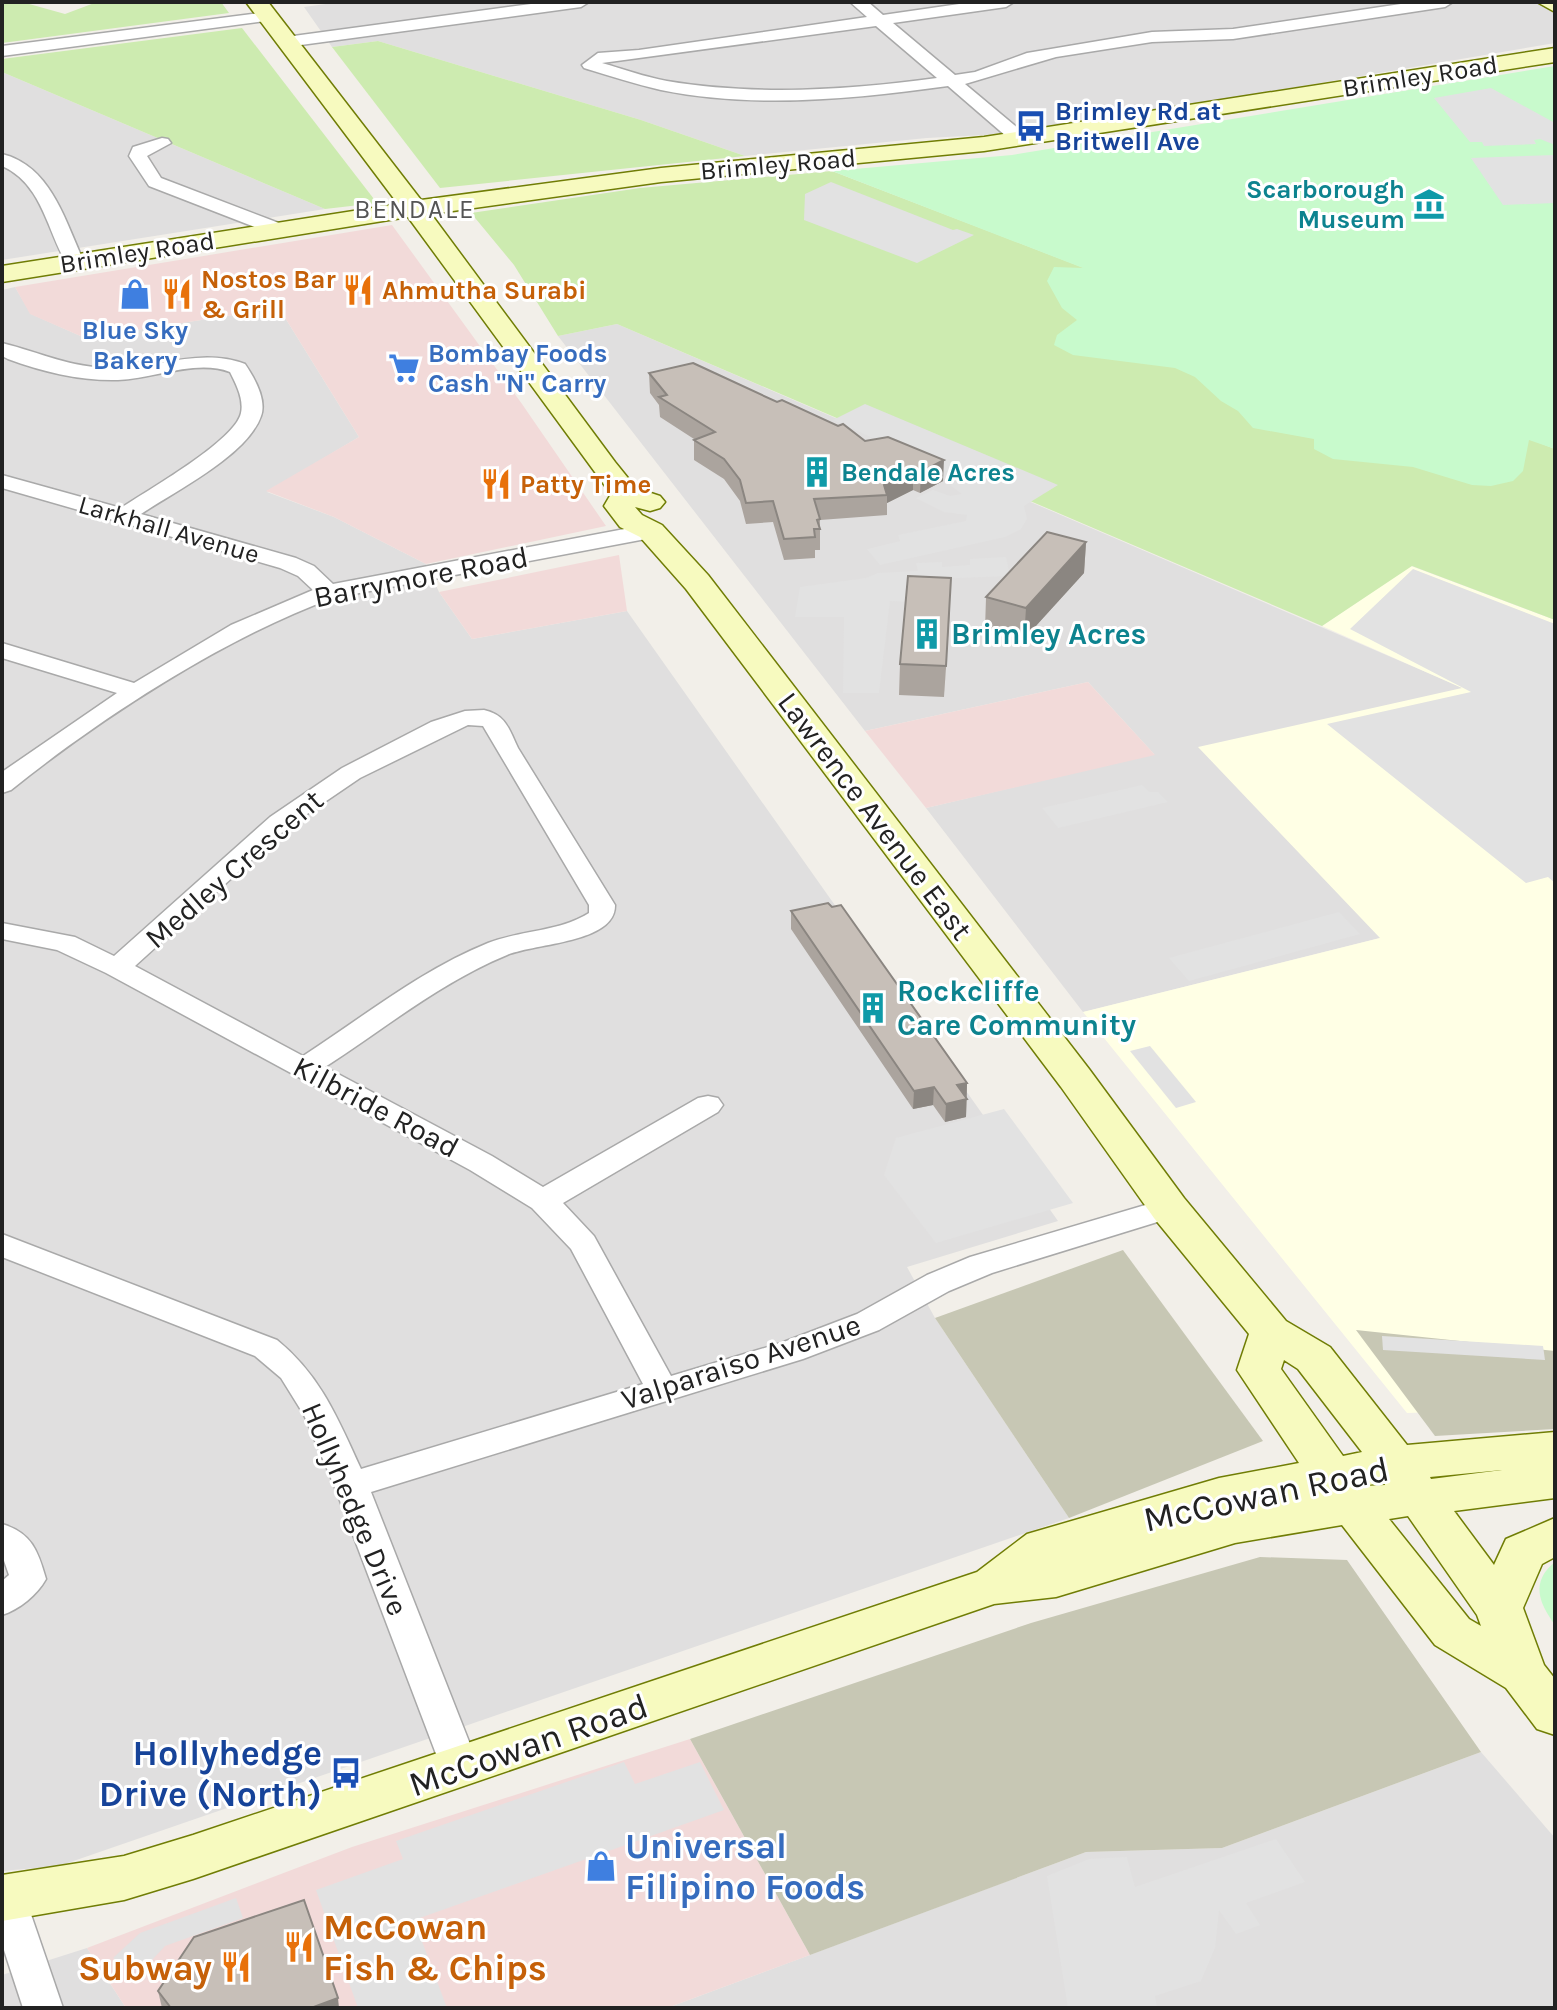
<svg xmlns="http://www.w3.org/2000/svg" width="1557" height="2010" font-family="Karla,sans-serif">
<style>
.residential{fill:#e0dfdf}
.commercial{fill:#f2dad9}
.education{fill:#ffffe5}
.construction{fill:#c7c7b4}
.grass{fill:#cdebb0}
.park{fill:#c8facc}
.parking{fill:#e2e2e2}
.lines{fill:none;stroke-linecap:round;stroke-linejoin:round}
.street-casing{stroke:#a9a9a9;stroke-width:3}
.secondary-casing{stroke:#707d05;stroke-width:3}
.street{fill:#fff;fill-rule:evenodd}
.secondary{fill:#f7fabf;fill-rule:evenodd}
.wall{fill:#aba49e}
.shaded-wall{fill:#8b8681}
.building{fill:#c7bfb8;stroke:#8b8681;stroke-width:2}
.labels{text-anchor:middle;stroke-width:6;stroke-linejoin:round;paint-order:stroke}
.far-street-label{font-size:26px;fill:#222;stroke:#fff}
.far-transit-label{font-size:26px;font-weight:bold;fill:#164399;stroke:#fff;text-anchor:start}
.far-culture-label{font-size:26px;font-weight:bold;fill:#0d838f;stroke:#fff;text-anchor:end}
.far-neighbourhood-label{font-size:26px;letter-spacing:2px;fill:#555;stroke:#fff}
.far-food-label{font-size:26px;font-weight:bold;fill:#c56008;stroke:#fff;text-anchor:start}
.far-shop-label{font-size:26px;font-weight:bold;fill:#366cbe;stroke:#fff}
.street-label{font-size:30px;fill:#222;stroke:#fff}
.culture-label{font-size:30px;font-weight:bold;fill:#0d838f;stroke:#fff;text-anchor:start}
.near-street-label{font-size:36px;fill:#222;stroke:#fff}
.near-transit-label{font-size:36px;font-weight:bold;fill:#164399;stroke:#fff;text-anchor:end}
.near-shop-label{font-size:36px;font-weight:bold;fill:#366cbe;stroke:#fff;text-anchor:start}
.near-food-label{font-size:36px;font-weight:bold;fill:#c56008;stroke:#fff;text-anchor:start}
</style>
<rect width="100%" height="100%" fill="#f2efe9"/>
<g class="residential">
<path d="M340 2H1555V43L1025 133 927 138 745 156 641 120 378 41 332 47 304 7Z"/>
<path d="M2 72 325 209 2 260Z"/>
<path d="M15 287 31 314 85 338 279 308 359 437 267 492 334 517 426 564 439 592 472 639 627 611 1058 1221 907 1267 935 1318 1069 1518 59 1866 2 1871V290Z"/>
<path d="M617 324 1463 688 1380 938 1083 1012 926 808 1154 754 1088 682 865 731 558 336Z"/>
<path d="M1481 1752 1555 1838V2008H667L1086 1852 1222 1848Z"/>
<path d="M87 1948 126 2008H2V1975Z"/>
</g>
<g class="commercial">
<path d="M392 225 522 404 606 526 426 564 334 517 266 491 359 437 279 308 85 338 30 314 15 287Z"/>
<path d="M619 555 627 611 472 639 439 592Z"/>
<path d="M1088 682 1155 755 926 808 865 731Z"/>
<path d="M690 1739 810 1955 667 2008H126L87 1948 352 1847Z"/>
</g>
<path class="education" d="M1411 566 1555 620V1408L1407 1413 1083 1012 1380 938 1198 747 1462 688 1322 626Z"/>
<g class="construction">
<path d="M1123 1250 1263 1441 1069 1518 935 1318Z"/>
<path d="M1356 1330 1555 1351V1429L1435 1436Z"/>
<path d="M1260 1557 1347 1560 1481 1752 1222 1848 1086 1852 810 1955 690 1739 1031 1623Z"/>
</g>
<g class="grass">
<path d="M2 2H22L65 14 97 2H221L229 13 2 43Z"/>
<path d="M242 28 377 203 325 209 2 72V59Z"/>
<path d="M378 41 641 120 745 156 440 188 332 47Z"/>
<path d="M832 171 1555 449V620L1412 566 1322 626 617 324 558 336 514 265 471 213 640 188Z"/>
</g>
<g class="park">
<path d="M1555 66V449L1529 440 1523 471 1513 481 1491 486 1472 485 1413 467 1333 459 1314 449V439L1253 428 1238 411 1221 401 1195 377 1175 368 1073 355 1054 345 1057 335 1077 320 1062 308 1047 281 1054 267 1083 268 832 171 1012 155Z"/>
<path d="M1555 1562V1625C1539 1603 1530 1582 1555 1562Z"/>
</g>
<g class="parking">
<path d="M1491 88 1555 123V145L1540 139 1534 140 1536 144 1484 146 1482 142H1470L1434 98Z"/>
<path d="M1555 155V203L1503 205 1471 158Z"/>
<path d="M831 182 953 230 957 229 974 235 917 263 804 220 805 194Z"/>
<path d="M865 404 1058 485 1024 506 1027 519 1021 529 1005 537 880 565 867 549 900 541 898 535 966 521 967 515 944 512 916 498 933 490 950 496 962 494 950 485 962 478 833 420Z"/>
<path d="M1006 557 1010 576 932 579 929 603 890 601 879 693H843L844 617H795L800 587 866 578 878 573 918 571 916 563 942 562V567L970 565V559Z"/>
<path d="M1413 569 1555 624V883L1548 877 1526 883 1327 724 1471 692 1350 629Z"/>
<path d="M1142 785 1150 792H1158L1168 802 1058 828 1042 808Z"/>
<path d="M1339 912 1360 934 1189 981 1169 958Z"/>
<path d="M1150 1046 1196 1102 1176 1108 1130 1051Z"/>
<path d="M1004 1109 1073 1203 936 1243 884 1175 896 1138Z"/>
<path d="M1382 1336 1543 1346 1545 1360 1383 1350Z"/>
<path d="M624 1762 635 1784 700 1762 724 1810 414 1920 447 2008H358L316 1890 403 1859 396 1841Z"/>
<path d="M1276 1839 1305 1882 1246 1903 1260 1925 1236 1934 1219 1910 1215 1948 1201 1981 1155 1996 1157 2008H1068L1047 1876 1089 1859 1127 1857 1135 1887Z"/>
<path d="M236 1898 243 1918 165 1946 142 1971 113 1958 140 1933Z"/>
</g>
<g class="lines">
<defs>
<g id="street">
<path d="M546 2H589L581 7 286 47 278 42 286 37Z"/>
<path d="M850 2H868L883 15 973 2H1014L1006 7 893 23 955 75 975 72 1027 53 1152 32 1233 29 1414 2H1453L1445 7 1233 39 1152 42 1056 57 965 84 1026 135 1029 139 1020 144 1014 143 948 86C855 99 754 109 661 90 635 84 610 76 584 68L582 65 598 53 639 50 867 17ZM876 26 937 78C849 90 756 96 667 81 645 77 623 69 602 63Z"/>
<path d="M267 12 273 14V20L2 56V46Z"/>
<path d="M162 138 168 139 171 143 147 156 161 178 284 225 286 229 284 233H270L149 186 129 156 133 147Z"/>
<path d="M2 154C51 166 65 221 84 262L82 266H68C47 232 43 184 2 166Z"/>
<path d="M2 343C42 353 73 369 116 368 160 367 202 348 245 364 254 377 267 400 261 416 248 455 174 492 141 514L296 558 314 566 333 584 651 524 662 531 651 538 333 598C224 638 102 717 11 790L2 793V772L117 693 2 658V643L134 683 231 625 313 590 298 576 280 568 2 488V475L121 508C146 491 235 441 241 413 244 399 236 384 230 372 196 359 153 379 118 380 81 381 43 372 8 359L2 356Z"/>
<path d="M484 710C506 715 509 729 518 748L615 905C616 943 535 943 507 955 441 982 384 1029 325 1067L492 1156 543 1187 698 1098 708 1096 718 1098 723 1105 718 1112 563 1203 594 1236 671 1376 781 1343 857 1314 927 1275 970 1257 1169 1198 1180 1201 1184 1208 1180 1215 992 1273 949 1291 879 1330 803 1359 371 1492 479 1767 473 1778 460 1782 447 1778 441 1767 334 1485 304 1415 281 1378 255 1356 2 1257V1234L277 1340C321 1376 338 1419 361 1469L643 1384 571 1249 532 1208 470 1170 106 973 57 950 2 939V923L75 937 114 956 270 817 342 768 431 722 465 711ZM468 725 483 726 589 905V913C559 932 521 930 488 943 421 970 363 1017 303 1056L135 966 288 827 360 778Z"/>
<path d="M2 1524C32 1533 38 1551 46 1579 37 1595 20 1609 2 1615V1581L9 1575 2 1555Z"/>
<path d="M6 1880 20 1885 25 1897 63 2008H23L2 1944V1882Z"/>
</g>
<g id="secondary">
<path d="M246 2H268L421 200 661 168 984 137 1555 48V62L984 151 661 182 431 214 615 462 636 488 660 496 665 502 660 508 650 511 635 507 642 515 662 525 708 575 1089 1069 1184 1198 1286 1321 1330 1347 1407 1445 1555 1432V1498L1454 1511 1494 1565 1506 1539 1555 1518V1557L1542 1564 1523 1608 1544 1665 1555 1679V1735L1537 1729 1506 1688 1435 1645 1342 1525 1235 1543 1056 1597 994 1604 193 1879 124 1900 2 1921V1875L124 1856 193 1835 977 1572 1027 1534 1219 1478 1299 1463 1237 1370 1249 1334 1154 1218 1061 1087 686 589 640 537 620 527 604 506 611 494 408 217 2 282V266L398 204ZM1284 1360 1298 1369 1362 1452 1343 1456 1281 1369ZM1502 1470 1431 1479 1430 1477ZM1384 1482 1385 1485 1364 1486ZM1408 1516 1477 1615 1481 1626 1469 1619 1389 1519Z"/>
<path d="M1537 2H1555V12Z"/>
</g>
</defs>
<use href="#street" class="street-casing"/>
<use href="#secondary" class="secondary-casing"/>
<use href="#street" class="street"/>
<use href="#secondary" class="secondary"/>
</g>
<g class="wall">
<path d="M649 373 777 402 865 441 943 481 920 493 913 490 887 503V515L820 520V550H815V558L784 560 773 522 746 524 740 501 724 479 694 460V439L660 417 659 405 650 393Z"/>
<path d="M1086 542 1084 573 1024 639 985 629 986 597Z"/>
<path d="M950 609 944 697 899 695 900 664Z"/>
<path d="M791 911 967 1083 966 1117 945 1122 933 1105 913 1109 791 929Z"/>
<path d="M158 1991 339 2008H162Z"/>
</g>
<g class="shaded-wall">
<path d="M944 460 943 481 920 493 921 472Z"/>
<path d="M913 469V490L887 503V495L884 485Z"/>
<path d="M1086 542 1084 573 1024 639 1026 608Z"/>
<path d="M967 1083 966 1117 945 1122 946 1104 957 1085Z"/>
<path d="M934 1087 933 1105 913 1109 914 1091Z"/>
<path d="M338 1998 339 2008H311Z"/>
</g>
<g class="building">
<path d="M693 363 777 402 782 400 838 426 843 424 865 441 888 437 944 460 921 472 913 469 884 485 887 495 814 499 820 519 817 520 820 529H814L815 537 784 539 773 501 746 503 740 480 724 459 694 440 715 432 659 397 667 395 649 373Z"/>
<path d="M1047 532 1086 542 1026 608 986 597Z"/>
<path d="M908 576 951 578 946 666 900 664Z"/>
<path d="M828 903 832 907 841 905 967 1083 957 1085 967 1099 946 1104 934 1087 914 1091 791 911Z"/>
<path d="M304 1900 338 1998 311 2008H171L158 1991 194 1937Z"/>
</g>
<defs>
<symbol id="bus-bare" viewBox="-9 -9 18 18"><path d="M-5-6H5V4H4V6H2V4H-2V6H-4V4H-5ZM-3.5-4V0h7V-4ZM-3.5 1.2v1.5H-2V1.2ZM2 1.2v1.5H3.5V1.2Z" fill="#1a4fb4" stroke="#fff" stroke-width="2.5" paint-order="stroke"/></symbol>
<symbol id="museum-bare" viewBox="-9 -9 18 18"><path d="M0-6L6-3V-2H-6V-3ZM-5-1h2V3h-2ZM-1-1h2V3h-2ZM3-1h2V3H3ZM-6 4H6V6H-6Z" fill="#0f9aa8" stroke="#fff" stroke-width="2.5" paint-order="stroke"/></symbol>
<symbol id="restaurant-bare" viewBox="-9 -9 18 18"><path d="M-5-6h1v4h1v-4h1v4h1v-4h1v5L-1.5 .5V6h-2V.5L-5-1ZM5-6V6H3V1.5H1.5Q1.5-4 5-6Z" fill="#e8710a" stroke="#fff" stroke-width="2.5" paint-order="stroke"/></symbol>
<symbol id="shop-bare" viewBox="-9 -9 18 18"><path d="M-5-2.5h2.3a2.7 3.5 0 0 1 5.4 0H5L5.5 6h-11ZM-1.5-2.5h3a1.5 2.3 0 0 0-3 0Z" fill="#3f7fe0" stroke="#fff" stroke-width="2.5" paint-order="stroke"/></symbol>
<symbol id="supermarket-bare" viewBox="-9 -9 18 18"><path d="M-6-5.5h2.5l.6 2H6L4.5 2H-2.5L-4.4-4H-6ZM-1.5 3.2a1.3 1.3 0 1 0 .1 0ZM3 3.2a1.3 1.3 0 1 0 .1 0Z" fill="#3f7fe0" stroke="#fff" stroke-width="2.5" paint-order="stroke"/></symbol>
<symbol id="building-bare" viewBox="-9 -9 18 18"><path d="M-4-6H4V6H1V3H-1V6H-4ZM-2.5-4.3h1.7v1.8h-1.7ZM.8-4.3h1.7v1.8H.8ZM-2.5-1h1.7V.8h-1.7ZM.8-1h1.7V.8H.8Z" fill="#0f9aa8" stroke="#fff" stroke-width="2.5" paint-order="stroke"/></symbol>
</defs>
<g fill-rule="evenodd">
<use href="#bus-bare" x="1009" y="104" width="44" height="44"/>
<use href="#museum-bare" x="1407" y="182" width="44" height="44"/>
<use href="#restaurant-bare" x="336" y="268" width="44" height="44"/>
<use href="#shop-bare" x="113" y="272" width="44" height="44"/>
<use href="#restaurant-bare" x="155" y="272" width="44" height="44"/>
<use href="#supermarket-bare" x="382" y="346" width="44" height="44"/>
<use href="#building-bare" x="795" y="450" width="44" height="44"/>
<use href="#restaurant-bare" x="474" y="462" width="44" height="44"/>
<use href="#building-bare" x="905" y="612" width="44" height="44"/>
<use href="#building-bare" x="851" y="986" width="44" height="44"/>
<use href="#bus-bare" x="324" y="1751" width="44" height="44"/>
<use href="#shop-bare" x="579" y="1844" width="44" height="44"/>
<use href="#restaurant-bare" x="277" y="1925" width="44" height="44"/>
<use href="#restaurant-bare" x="214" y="1945" width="44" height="44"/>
</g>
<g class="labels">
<g class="far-street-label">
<text transform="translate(1420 76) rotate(-9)" y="9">Brimley Road</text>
<text transform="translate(778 164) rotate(-5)" y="9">Brimley Road</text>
<text transform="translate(137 252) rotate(-9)" y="9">Brimley Road</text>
<text transform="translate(169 529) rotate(16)" y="9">Larkhall Avenue</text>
</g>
<g class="far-transit-label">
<text x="1055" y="120">Brimley Rd at<tspan x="1055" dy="30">Britwell Ave</tspan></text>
</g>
<g class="far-culture-label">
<text x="1405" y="198">Scarborough<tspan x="1405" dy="30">Museum</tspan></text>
<text x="841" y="481" text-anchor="start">Bendale Acres</text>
</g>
<g class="far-neighbourhood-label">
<text x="415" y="218">BENDALE</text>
</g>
<g class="far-food-label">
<text x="201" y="288">Nostos Bar<tspan x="201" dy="30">&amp; Grill</tspan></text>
<text x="382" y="299">Ahmutha Surabi</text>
<text x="520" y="493">Patty Time</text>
</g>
<g class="far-shop-label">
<text x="135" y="339">Blue Sky<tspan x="135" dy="30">Bakery</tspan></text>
<text x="428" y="362" text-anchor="start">Bombay Foods<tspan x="428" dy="30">Cash "N" Carry</tspan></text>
</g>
<g class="street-label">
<text transform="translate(421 577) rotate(-11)" y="10">Barrymore Road</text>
<text transform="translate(875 816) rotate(53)" y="10">Lawrence Avenue East</text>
<text transform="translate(234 869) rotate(-41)" y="10">Medley Crescent</text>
<text transform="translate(376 1107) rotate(28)" y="10">Kilbride Road</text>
<text transform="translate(741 1362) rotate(-18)" y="10">Valparaiso Avenue</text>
<text transform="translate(355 1509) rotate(67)" y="10">Hollyhedge Drive</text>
</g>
<g class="culture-label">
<text x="951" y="644">Brimley Acres</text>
<text x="897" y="1001">Rockcliffe<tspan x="897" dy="34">Care Community</tspan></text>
</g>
<g class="near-street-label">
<text transform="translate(1266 1493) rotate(-12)" y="13">McCowan Road</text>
<text transform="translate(528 1744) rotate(-19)" y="13">McCowan Road</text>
</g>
<g class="near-transit-label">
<text x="322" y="1765">Hollyhedge<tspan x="322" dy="41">Drive (North)</tspan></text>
</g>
<g class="near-shop-label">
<text x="625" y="1858">Universal<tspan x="625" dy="41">Filipino Foods</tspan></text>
</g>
<g class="near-food-label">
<text x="323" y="1939">McCowan<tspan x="323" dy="41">Fish &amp; Chips</tspan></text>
<text x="212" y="1980" text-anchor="end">Subway</text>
</g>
</g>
<rect width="1557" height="2010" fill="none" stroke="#222222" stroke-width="8"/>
</svg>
